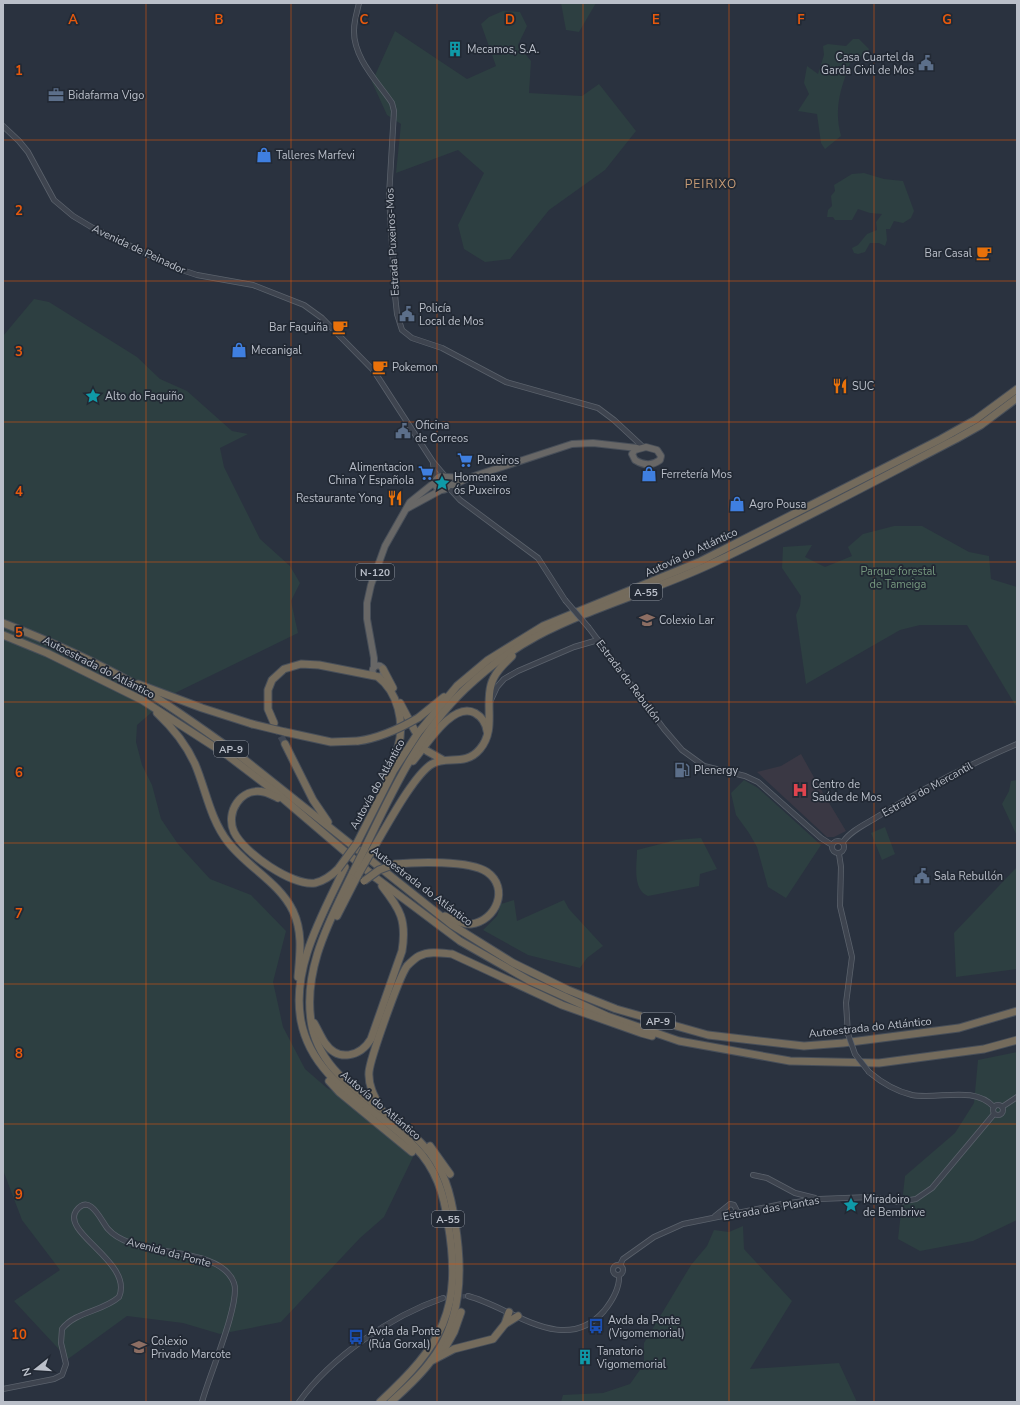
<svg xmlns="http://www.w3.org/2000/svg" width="1020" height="1405" font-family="'Nunito Sans',sans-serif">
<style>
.medical{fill:#3a3844}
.green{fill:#2d3f41}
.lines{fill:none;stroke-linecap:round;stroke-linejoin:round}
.tertiary-tunnel{stroke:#404754;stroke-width:4.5;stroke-dasharray:4.5 2;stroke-linecap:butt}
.motorway-tunnel{stroke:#404754;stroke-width:7;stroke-dasharray:7 3.5;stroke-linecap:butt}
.tertiary-casing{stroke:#5b626c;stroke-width:6}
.trunk-casing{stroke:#484f59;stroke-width:8}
.motorway-casing{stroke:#484f59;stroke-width:9}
.tertiary{stroke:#3e444f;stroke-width:4.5}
.trunk{stroke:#686766;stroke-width:6}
.motorway{stroke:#746b5c;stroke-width:7}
.tertiary-bridge-casing{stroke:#5b626c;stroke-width:6;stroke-linecap:butt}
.motorway-bridge-casing{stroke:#484f59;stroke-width:9;stroke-linecap:butt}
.tertiary-bridge{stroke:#3e444f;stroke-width:4.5}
.motorway-bridge{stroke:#746b5c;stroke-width:7}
.grid{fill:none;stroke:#e8590c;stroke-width:1;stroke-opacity:0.55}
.labels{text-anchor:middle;stroke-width:3.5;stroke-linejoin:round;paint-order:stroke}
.shield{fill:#222934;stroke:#8c929c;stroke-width:1}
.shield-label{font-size:10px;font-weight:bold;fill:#babfc9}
.poi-label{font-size:11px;fill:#babfc9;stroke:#222934;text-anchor:start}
.street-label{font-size:11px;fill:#babfc9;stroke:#222934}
.park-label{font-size:11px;fill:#75977e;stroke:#222934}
.neighbourhood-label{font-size:12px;letter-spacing:1px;fill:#c99d76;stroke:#222934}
.grid-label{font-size:13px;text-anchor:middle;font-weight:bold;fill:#e8590c;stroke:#222934;stroke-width:3.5;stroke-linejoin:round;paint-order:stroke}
</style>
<rect width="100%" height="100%" fill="#2a323f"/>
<path class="medical" d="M801 754 816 781 846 831 834 837H827L757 772 781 766Z"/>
<g class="green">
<path d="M561 3H596L579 32 566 30Z"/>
<path d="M503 11 520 12 527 26 518 45 531 61 529 93 582 96 599 84 636 131 605 170 549 210 510 259 485 262 464 249 458 225 484 173 458 150 396 173 401 124 387 115 372 82 395 31 467 79 496 66 481 24 489 17Z"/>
<path d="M853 39H859L869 49 866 57 852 58C842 86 833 105 841 136L825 149 821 143 817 114 798 111 809 94 804 83 807 66 818 74 824 55 823 46 828 44 846 46Z"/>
<path d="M864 173 884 179 903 181 914 211 911 218 903 223 894 221 890 229H886L887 240 885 246 879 243H870L865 252 858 254 854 253 852 248 858 245 867 234 877 230 876 222 882 214 870 213 858 209 852 220H835L833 217H827L828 210 832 206 831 196 835 191 834 185 852 174Z"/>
<path d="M34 299 49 302 137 357 160 379 187 391 232 431 248 434 220 448 224 467 260 539 290 566 300 583 291 601 298 633 173 694 137 725 136 742 142 765 152 785 161 819 178 844 210 879 251 895 286 931 273 982 283 1027 305 1069 327 1088 366 1109 406 1142 413 1157 384 1217 360 1238 281 1322 220 1334 183 1323 127 1316 68 1359 14 1301 60 1270 22 1220 3 1170V336Z"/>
<path d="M894 526H922L969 552 989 556 991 579 1017 587V708L967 625H920L900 630 806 684 796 615 800 606 801 596 782 568 783 547 812 545 805 557 825 567 852 556 848 547 863 534Z"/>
<path d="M744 780 758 788 821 845 786 898 768 887 757 847 749 833 736 815 731 793Z"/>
<path d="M1017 780V836L1002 804 1009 791 1011 781Z"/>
<path d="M885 827 895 854 882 860 871 833Z"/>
<path d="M701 838 717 869 700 874 699 886 648 896C632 889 637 865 637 850L676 840Z"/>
<path d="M1017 867V969L956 977 954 933Z"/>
<path d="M514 900 517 921 564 900 569 909 603 946 587 958 580 968 528 955 483 930 497 916 501 904Z"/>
<path d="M1017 1052V1220L973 1241 920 1251 898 1239 905 1176 955 1133 974 1103 978 1060Z"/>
<path d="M743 1226 744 1249 792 1301 750 1369 839 1363 857 1402H561L563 1395 603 1393 630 1384 644 1364V1343L691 1265 707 1246 714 1230 729 1232Z"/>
</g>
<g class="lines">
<path class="tertiary-tunnel" d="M443 1298 468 1296"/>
<path class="motorway-tunnel" d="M276 727 285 744"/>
<defs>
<g id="tertiary">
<path d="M359 3C357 12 354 21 354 30 353 58 378 82 392 103L394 111 389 196 395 295 397 314 402 330 412 338 442 348 506 382 598 408 614 420 643 447"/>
<path d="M3 126 19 141 28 152 54 200 73 216 93 228 176 268 197 275 253 285 304 305 322 318 374 371 433 462 444 475"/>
<path d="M433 464 436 479"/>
<path d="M448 487 460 500 538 558 565 600"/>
<path d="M589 628 664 729 682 750 704 766 745 776 758 782 821 838 832 845"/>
<path d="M491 700 497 687 504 679 518 671 574 647 598 640"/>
<circle cx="838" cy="847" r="6"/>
<path d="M843 842C850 831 866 824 877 817 922 789 968 765 1017 744"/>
<path d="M839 854 841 867 840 906 852 957 846 1003 848 1034"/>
<path d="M869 1072C882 1083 895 1091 912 1095 939 1100 973 1085 994 1107"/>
<circle cx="998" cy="1110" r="5"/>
<path d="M1002 1107 1017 1097"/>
<path d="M753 1175 767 1178 795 1193 815 1198"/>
<path d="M715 1216 730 1204 734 1205 738 1213"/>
<path d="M620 1265 623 1259 654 1237 683 1224 782 1204 819 1199 871 1197 899 1202 916 1199 932 1188 994 1114"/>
<circle cx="618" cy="1270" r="5"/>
<path d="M468 1296C511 1307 564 1357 604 1311 612 1301 620 1288 619 1275"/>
<path d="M3 1389 54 1379 62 1375 66 1364 61 1343 62 1329C76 1311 102 1312 119 1297 134 1263 61 1233 76 1211 90 1192 101 1221 108 1229 114 1236 122 1240 131 1243 159 1255 222 1250 234 1283 241 1303 208 1378 202 1402"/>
<path d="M299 1402C331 1357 391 1316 443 1298"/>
</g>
<g id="trunk">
<path d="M646 447 657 450 661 456 660 460C652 466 643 465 635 460L632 454 635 450Z"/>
<circle cx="442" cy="483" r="7"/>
<path d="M447 477 466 478"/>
<path d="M449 485H454L468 478 572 444 593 443 637 448"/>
<path d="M408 508 441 490"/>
<circle cx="378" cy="671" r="5.5"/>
<path d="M374 667V658L367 619V603L371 585 385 546 410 502 435 482"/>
</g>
<g id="motorway">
<path d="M3 623C47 640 90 659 131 682 167 703 201 728 235 752L452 925 513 963 568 990 616 1009 708 1035 804 1046 843 1043 959 1028 1017 1011"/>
<path d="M3 635 47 653 142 700 227 755 273 790 376 878 460 941 530 981 607 1016 679 1041 790 1061 879 1063 984 1049 1017 1040"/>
<path d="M383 669 393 688"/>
<path d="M378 677C398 692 405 723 398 747 395 758 389 768 385 779"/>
<path d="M138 684 202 708 252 724"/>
<path d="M400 703 415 731"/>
<path d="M157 713C173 728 186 744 195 764 206 790 210 819 228 842 247 867 279 882 293 911 303 932 300 954 298 977"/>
<path d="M418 718 444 697"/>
<path d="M274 723 268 709V690L272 680 284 669 301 664 319 665 375 676"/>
<path d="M285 732 331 742 358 741"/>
<path d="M285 744 313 800 328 822"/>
<path d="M427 751 443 760"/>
<path d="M413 761C426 746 452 701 475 713 482 717 486 723 487 731"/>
<path d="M278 798C274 796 269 793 264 792 241 787 225 812 234 832 244 853 292 886 315 883 324 881 332 875 338 869"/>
<path d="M357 843 394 770 418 733 457 686 488 660 543 626 699 562 941 439 975 420 1017 389"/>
<path d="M364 850C392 792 418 734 465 689 486 669 511 650 537 636 592 607 656 590 713 563 795 524 875 481 956 439L981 425 1017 398"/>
<path d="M370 854C383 833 413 775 432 764 447 755 465 767 480 749 496 730 485 707 491 685 494 673 504 664 512 656"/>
<path d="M395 864C416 862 469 860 487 872 510 888 496 921 471 924 462 925 453 919 445 916"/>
<path d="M345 867C323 914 291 967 301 1021 313 1083 375 1106 415 1147 436 1168 444 1194 448 1223 463 1310 442 1345 380 1402"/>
<path d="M353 872C330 920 301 971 312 1027 324 1083 388 1107 423 1145 444 1167 451 1194 455 1223 463 1272 462 1322 430 1362 419 1377 405 1389 391 1402"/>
<path d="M337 916 358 875"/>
<path d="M314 1023C318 1030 321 1037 325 1043 338 1062 360 1057 371 1039L402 951C407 920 400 909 382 886"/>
<path d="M329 1081 339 1092 412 1152"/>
<path d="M380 1107C374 1096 368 1085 369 1072 370 1059 399 977 407 966 410 963 415 958 419 956 429 951 441 953 452 954L562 1005 641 1033 652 1036"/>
<path d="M430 1146 450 1174"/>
<path d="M505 1324 518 1316"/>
<path d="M441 1355 454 1332 461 1312"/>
<path d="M433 1360 454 1349 493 1339 505 1324 509 1312"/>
</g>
</defs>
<use href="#tertiary" class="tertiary-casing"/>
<use href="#trunk" class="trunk-casing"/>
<use href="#motorway" class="motorway-casing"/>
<use href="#tertiary" class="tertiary"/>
<use href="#trunk" class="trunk"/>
<use href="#motorway" class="motorway"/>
<defs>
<g id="tertiary-bridge">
<path d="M565 600 589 628"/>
<path d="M848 1034 855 1054 869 1072"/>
</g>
<g id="motorway-bridge">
<path d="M252 724 285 732"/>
<path d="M358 741C380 738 399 729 418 718"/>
<path d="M338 869 357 843"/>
<path d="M353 872 364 850"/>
<path d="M358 875 370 854"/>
<path d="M364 881 379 870 395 864"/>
</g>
</defs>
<use href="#tertiary-bridge" class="tertiary-bridge-casing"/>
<use href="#motorway-bridge" class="motorway-bridge-casing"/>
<use href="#tertiary-bridge" class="tertiary-bridge"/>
<use href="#motorway-bridge" class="motorway-bridge"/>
</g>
<path class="grid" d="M146 3V1402M291 3V1402M437 3V1402M583 3V1402M729 3V1402M874 3V1402M3 140H1017M3 281H1017M3 422H1017M3 562H1017M3 702H1017M3 843H1017M3 984H1017M3 1124H1017M3 1264H1017"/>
<defs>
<symbol id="building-bare" viewBox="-9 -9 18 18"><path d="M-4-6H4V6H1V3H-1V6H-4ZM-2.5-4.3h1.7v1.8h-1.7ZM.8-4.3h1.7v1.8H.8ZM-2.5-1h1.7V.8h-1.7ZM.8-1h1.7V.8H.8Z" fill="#0f9aa8" stroke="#222934" stroke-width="2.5" paint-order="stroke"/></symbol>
<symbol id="civic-bare" viewBox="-9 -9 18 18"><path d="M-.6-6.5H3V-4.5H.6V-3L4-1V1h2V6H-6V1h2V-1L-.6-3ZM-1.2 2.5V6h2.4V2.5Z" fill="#5c6f8a" stroke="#222934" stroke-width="2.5" paint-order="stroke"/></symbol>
<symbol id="office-bare" viewBox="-9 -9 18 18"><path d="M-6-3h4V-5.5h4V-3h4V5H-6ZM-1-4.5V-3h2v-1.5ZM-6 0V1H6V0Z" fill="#5c6f8a" stroke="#222934" stroke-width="2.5" paint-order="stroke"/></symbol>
<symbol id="shop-bare" viewBox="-9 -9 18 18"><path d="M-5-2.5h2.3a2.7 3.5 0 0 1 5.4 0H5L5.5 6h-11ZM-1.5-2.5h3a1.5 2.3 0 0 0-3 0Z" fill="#3f7fe0" stroke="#222934" stroke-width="2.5" paint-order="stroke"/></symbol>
<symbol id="cafe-bare" viewBox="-9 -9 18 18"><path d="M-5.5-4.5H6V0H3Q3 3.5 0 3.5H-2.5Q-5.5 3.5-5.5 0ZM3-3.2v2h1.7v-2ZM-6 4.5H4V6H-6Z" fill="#e8710a" stroke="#222934" stroke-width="2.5" paint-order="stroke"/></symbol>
<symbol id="restaurant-bare" viewBox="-9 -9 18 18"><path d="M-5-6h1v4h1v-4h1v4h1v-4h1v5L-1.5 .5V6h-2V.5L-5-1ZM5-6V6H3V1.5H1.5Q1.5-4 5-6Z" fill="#e8710a" stroke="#222934" stroke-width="2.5" paint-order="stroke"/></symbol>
<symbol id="sight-bare" viewBox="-9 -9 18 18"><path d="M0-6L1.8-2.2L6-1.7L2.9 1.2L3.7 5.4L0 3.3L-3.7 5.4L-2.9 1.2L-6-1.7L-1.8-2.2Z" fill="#0f9aa8" stroke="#222934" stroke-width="2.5" paint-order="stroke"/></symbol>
<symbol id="supermarket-bare" viewBox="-9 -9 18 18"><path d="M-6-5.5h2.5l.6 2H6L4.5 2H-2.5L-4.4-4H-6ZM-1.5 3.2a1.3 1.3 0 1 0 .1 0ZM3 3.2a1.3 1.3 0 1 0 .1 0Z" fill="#3f7fe0" stroke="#222934" stroke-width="2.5" paint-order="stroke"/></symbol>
<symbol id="school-bare" viewBox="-9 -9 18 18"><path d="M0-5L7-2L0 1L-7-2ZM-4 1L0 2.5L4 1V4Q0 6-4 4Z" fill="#8d6e63" stroke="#222934" stroke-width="2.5" paint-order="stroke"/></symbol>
<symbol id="fuel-bare" viewBox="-9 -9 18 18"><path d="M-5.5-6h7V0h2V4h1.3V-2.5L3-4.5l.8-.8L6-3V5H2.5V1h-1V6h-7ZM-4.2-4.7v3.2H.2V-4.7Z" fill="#5c6f8a" stroke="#222934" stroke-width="2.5" paint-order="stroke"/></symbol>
<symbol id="hospital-bare" viewBox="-9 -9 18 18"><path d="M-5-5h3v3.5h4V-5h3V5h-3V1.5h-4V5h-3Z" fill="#e0444e" stroke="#222934" stroke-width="2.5" paint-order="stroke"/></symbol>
<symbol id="bus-bare" viewBox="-9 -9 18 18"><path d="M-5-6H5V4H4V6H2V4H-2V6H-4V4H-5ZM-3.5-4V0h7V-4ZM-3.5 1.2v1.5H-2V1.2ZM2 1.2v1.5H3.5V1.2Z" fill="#1a4fb4" stroke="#222934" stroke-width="2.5" paint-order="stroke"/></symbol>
</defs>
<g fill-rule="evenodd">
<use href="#building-bare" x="444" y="38" width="22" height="22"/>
<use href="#civic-bare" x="915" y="52" width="22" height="22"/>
<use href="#office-bare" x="45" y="84" width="22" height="22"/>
<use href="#shop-bare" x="253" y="144" width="22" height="22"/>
<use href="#cafe-bare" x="973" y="242" width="22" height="22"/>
<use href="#civic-bare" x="396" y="303" width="22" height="22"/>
<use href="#cafe-bare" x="329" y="316" width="22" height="22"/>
<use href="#shop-bare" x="228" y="339" width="22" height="22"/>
<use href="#cafe-bare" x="369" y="356" width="22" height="22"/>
<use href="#restaurant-bare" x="829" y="375" width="22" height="22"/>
<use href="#sight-bare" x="82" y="385" width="22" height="22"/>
<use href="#civic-bare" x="392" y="420" width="22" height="22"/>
<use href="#supermarket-bare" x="454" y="449" width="22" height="22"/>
<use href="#supermarket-bare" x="415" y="462" width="22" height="22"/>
<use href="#shop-bare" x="638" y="463" width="22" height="22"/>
<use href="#sight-bare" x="431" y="472" width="22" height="22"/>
<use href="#restaurant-bare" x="384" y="487" width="22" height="22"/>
<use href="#shop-bare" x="726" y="493" width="22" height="22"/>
<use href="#school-bare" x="636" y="609" width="22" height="22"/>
<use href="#fuel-bare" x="671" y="759" width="22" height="22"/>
<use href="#hospital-bare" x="789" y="779" width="22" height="22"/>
<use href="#civic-bare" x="911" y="865" width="22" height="22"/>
<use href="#sight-bare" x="840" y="1194" width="22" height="22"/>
<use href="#bus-bare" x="585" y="1315" width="22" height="22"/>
<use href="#bus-bare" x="345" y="1326" width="22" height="22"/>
<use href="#school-bare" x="128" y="1336" width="22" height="22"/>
<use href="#building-bare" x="574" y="1346" width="22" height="22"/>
</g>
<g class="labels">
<g class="shield">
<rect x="356" y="564" width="38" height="16" rx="3"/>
<rect x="630" y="584" width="32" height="16" rx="3"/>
<rect x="214" y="741" width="34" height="16" rx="3"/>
<rect x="641" y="1013" width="34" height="16" rx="3"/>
<rect x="432" y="1211" width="32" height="16" rx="3"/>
</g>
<g class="shield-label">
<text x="375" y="576">N-120</text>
<text x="646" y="596">A-55</text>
<text x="231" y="753">AP-9</text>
<text x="658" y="1025">AP-9</text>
<text x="448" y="1223">A-55</text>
</g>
<g class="poi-label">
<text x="467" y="53">Mecamos, S.A.</text>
<text x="914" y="61" text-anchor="end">Casa Cuartel da<tspan x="914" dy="13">Garda Civil de Mos</tspan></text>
<text x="68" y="99">Bidafarma Vigo</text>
<text x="276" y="159">Talleres Marfevi</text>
<text x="972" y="257" text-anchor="end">Bar Casal</text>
<text x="419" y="312">Policía<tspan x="419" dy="13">Local de Mos</tspan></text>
<text x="328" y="331" text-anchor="end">Bar Faquiña</text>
<text x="251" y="354">Mecanigal</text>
<text x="392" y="371">Pokemon</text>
<text x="852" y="390">SUC</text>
<text x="105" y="400">Alto do Faquiño</text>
<text x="415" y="429">Oficina<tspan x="415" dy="13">de Correos</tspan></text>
<text x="477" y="464">Puxeiros</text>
<text x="414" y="471" text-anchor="end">Alimentacion<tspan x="414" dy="13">China Y Española</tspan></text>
<text x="661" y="478">Ferretería Mos</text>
<text x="454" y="481">Homenaxe<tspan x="454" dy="13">ós Puxeiros</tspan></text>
<text x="383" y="502" text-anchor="end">Restaurante Yong</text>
<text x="749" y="508">Agro Pousa</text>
<text x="659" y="624">Colexio Lar</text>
<text x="694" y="774">Plenergy</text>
<text x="812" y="788">Centro de<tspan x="812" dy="13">Saúde de Mos</tspan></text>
<text x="934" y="880">Sala Rebullón</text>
<text x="863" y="1203">Miradoiro<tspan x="863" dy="13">de Bembrive</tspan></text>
<text x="608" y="1324">Avda da Ponte<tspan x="608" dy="13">(Vigomemorial)</tspan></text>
<text x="368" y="1335">Avda da Ponte<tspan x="368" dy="13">(Rúa Gorxal)</tspan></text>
<text x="151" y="1345">Colexio<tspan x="151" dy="13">Privado Marcote</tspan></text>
<text x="597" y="1355">Tanatorio<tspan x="597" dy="13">Vigomemorial</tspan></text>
</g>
<g class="street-label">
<text transform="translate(392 242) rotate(-93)" y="4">Estrada Puxeiros-Mos</text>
<text transform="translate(139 249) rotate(25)" y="4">Avenida de Peinador</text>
<text transform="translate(691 552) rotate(-25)" y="4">Autovía do Atlántico</text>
<text transform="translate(99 667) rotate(27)" y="4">Autoestrada do Atlántico</text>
<text transform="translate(629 681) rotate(53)" y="4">Estrada do Rebullón</text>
<text transform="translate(377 784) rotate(-61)" y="4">Autovía do Atlántico</text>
<text transform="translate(927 789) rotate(-29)" y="4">Estrada do Mercantil</text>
<text transform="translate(422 886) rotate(37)" y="4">Autoestrada do Atlántico</text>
<text transform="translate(870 1027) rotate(-6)" y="4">Autoestrada do Atlántico</text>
<text transform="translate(381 1105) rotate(40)" y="4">Autovía do Atlántico</text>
<text transform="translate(771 1208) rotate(-10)" y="4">Estrada das Plantas</text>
<text transform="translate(169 1252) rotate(15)" y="4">Avenida da Ponte</text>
</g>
<g class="park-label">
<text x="898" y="575">Parque forestal<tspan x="898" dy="13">de Tameiga</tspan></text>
</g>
<g class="neighbourhood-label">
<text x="711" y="188">PEIRIXO</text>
</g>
</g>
<g class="grid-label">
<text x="73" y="24">A</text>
<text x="219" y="24">B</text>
<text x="364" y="24">C</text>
<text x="510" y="24">D</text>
<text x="656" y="24">E</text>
<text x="801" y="24">F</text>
<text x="947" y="24">G</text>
<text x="19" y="75">1</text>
<text x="19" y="215">2</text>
<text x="19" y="356">3</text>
<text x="19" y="496">4</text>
<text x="19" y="637">5</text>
<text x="19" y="777">6</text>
<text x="19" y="918">7</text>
<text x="19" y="1058">8</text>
<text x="19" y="1199">9</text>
<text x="19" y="1339">10</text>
</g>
<rect width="1020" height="1405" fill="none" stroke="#babfc9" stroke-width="8"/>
<g transform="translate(36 1369) rotate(253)" stroke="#222934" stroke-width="3" paint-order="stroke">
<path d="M0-3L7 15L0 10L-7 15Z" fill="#babfc9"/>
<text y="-6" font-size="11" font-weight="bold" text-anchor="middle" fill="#babfc9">N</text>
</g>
</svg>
